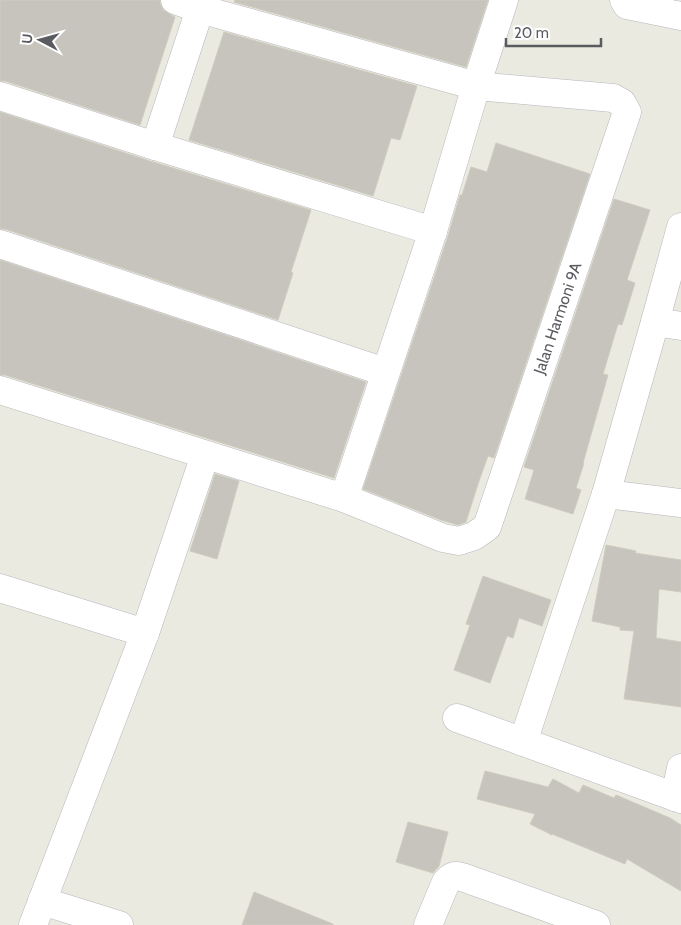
<svg xmlns="http://www.w3.org/2000/svg" width="681" height="925" font-family="Cabin,sans-serif">
<style>
.building{fill:#c6c4bd;stroke:#cfccbf}
.lines{fill:none;stroke-linecap:round;stroke-linejoin:round}
.minor-casing{stroke:#b6b7bc;stroke-width:29}
.minor{stroke:#fff;stroke-width:28}
.labels{text-anchor:middle;stroke-width:5;stroke-linejoin:round;paint-order:stroke}
.street-label{font-size:16px;fill:#595b60;stroke:#fff}
</style>
<rect width="100%" height="100%" fill="#ebeae0"/>
<g class="building">
<path d="M0 0H160V3L163 10 175 17 140 125 5 81H0Z"/>
<path d="M235 0H488L466 67 234 2Z"/>
<path d="M224 32 417 86 400 140 391 138 373 196 189 140Z"/>
<path d="M0 112 150 161 311 210 291 272 293 273 278 320 5 229H0Z"/>
<path d="M496 143 590 174 494 458 488 456 479 481 466 522 458 525 441 520 363 489 448 236 460 195H462L471 167 487 172Z"/>
<path d="M614 199 650 210 627 280 635 283 622 325 618 324 603 374 608 375 583 463H584L576 488 581 490 573 514 525 499 534 470 524 467Z"/>
<path d="M0 260 366 382 334 478 5 375H0Z"/>
<path d="M215 474 239 481 217 559 190 551Z"/>
<path d="M606 545 636 551 635 553 681 560V592L659 589 656 638 681 642V707L624 699 634 631 620 630V627L592 621Z"/>
<path d="M483 576 551 600 542 626 519 618 513 638 507 636 490 683 454 670 470 625 466 624Z"/>
<path d="M485 771 548 787 553 779 579 793 583 785 614 798 616 795 670 818 681 825V891L627 859 625 864 552 834V835L530 824 535 814 477 799Z"/>
<path d="M408 822 448 832 439 866 433 873 396 862Z"/>
<path d="M254 892 333 924V925H242Z"/>
</g>
<g class="lines">
<defs>
<g id="minor">
<path d="M175 0 200 9 476 86 613 98 622 103 627 112 487 527 474 536 459 541 443 538 344 498"/>
<path d="M624 0 627 5 681 16"/>
<path d="M0 96 155 146 433 231"/>
<path d="M155 146 203 0"/>
<path d="M0 244 385 372"/>
<path d="M655 322 681 326"/>
<path d="M0 390 344 498 433 231 476 86 504 0"/>
<path d="M606 494 681 503"/>
<path d="M0 588 145 633"/>
<path d="M457 718 681 799"/>
<path d="M523 742 606 494 655 322 681 227"/>
<path d="M675 797 681 768"/>
<path d="M42 901 119 925"/>
<path d="M33 925 145 633 203 461"/>
<path d="M428 925 446 882C451 876 454 875 462 877L596 925"/>
</g>
</defs>
<use href="#minor" class="minor-casing"/>
<use href="#minor" class="minor"/>
</g>
<g class="labels">
<g class="street-label">
<text transform="translate(557 318) rotate(-71)" y="6">Jalan Harmoni 9A</text>
</g>
</g>
<g transform="translate(40 40) rotate(276)" stroke="#ffffff" stroke-width="4" paint-order="stroke">
<path d="M0-4L9 19L0 12L-9 19Z" fill="#595b60"/>
<text y="-8" font-size="14" font-weight="bold" text-anchor="middle" fill="#595b60">U</text>
</g>
<path d="M506 38v8h95v-8" fill="none" stroke="#595b60" stroke-width="2.5"/>
<text x="514" y="38" font-size="15" fill="#595b60" stroke="#ffffff" stroke-width="4" paint-order="stroke">20 m</text>
</svg>
